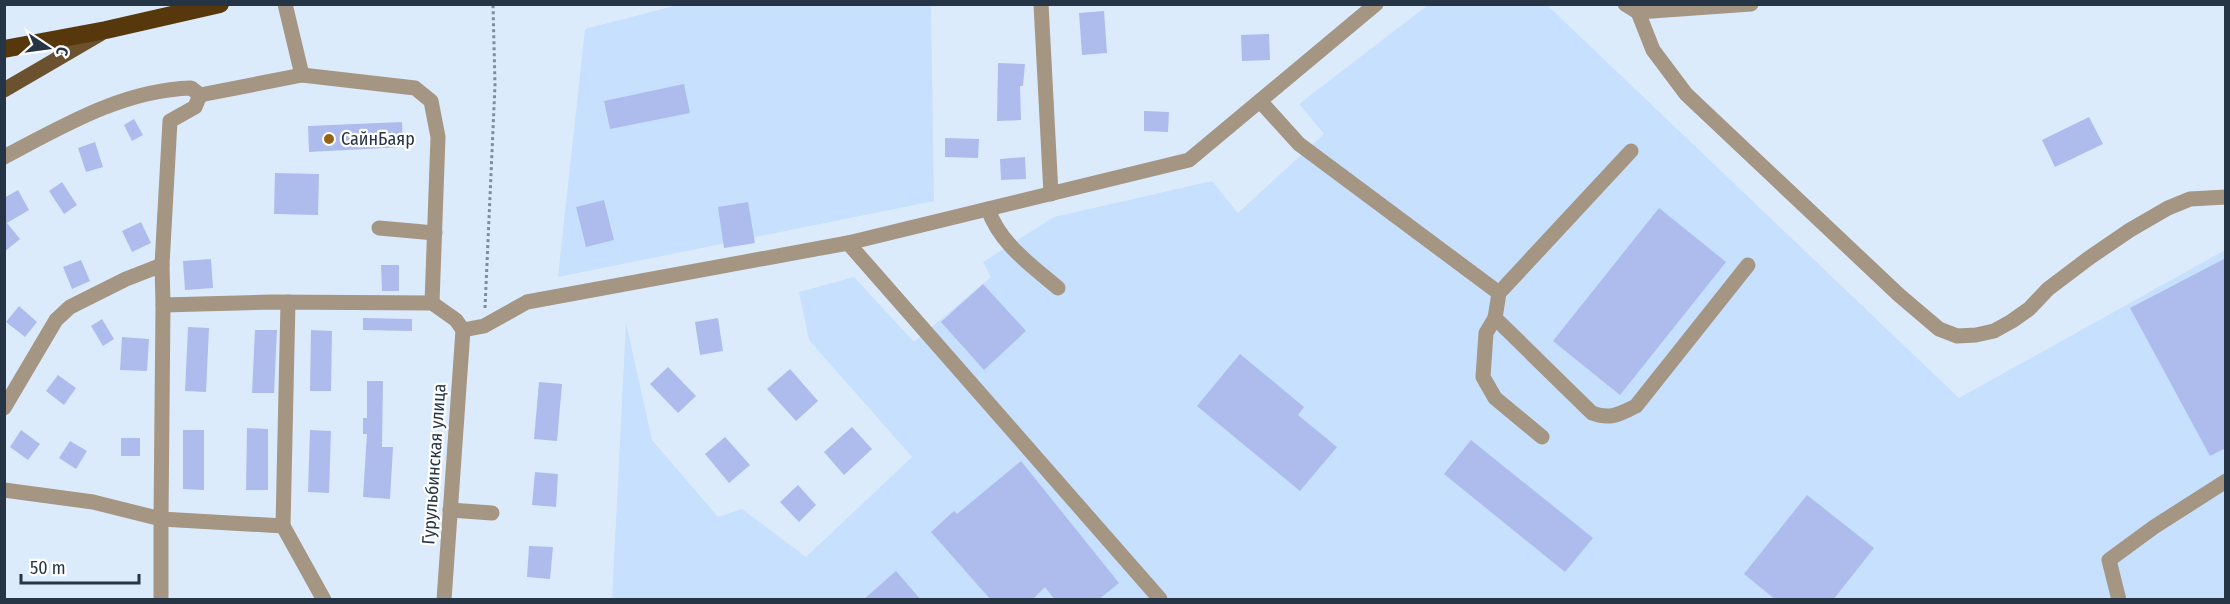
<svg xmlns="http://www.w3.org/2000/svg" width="2230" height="604" font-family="'Fira Sans Condensed',sans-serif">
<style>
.built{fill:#c6e0fd}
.building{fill:#adbced}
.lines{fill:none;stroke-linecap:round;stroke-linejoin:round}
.path{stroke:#7e8d9e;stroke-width:3;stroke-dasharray:3 3;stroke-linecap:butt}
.minor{stroke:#a59583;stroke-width:15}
.major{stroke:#6c512f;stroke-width:15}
.highway{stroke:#57380c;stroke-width:18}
.poi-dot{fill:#956316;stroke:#fff;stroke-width:2}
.labels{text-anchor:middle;stroke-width:4.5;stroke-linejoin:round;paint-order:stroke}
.poi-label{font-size:18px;fill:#263546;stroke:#fff;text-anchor:start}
.street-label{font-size:18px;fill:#263546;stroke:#fff}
</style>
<rect width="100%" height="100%" fill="#dcebfc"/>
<g class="built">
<path d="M678 5H931L934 201 558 277 585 29Z"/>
<path d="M1428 5H1547L1959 398 2225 250V599L612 600 626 323 652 440 718 517 742 509 806 557 912 457 809 340 799 292 854 277 914 342 991 277 983 262 1054 217 1212 181 1238 213 1324 134 1299 104Z"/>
</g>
<g class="building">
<path d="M1104 11 1107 53 1082 55 1079 13Z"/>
<path d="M1269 34 1270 60 1242 61 1241 35Z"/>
<path d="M998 63 1025 64 1023 86H1020L1021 120 997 121Z"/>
<path d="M684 84 690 113 610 129 604 101Z"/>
<path d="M1144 111 1169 112 1168 132 1144 131Z"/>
<path d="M2089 117 2103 144 2055 167 2042 140Z"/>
<path d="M134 119 143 135 132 141 124 125Z"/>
<path d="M402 122 403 147 309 152 308 126Z"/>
<path d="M945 138 979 139 978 158 945 157Z"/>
<path d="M95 142 103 167 86 172 78 148Z"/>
<path d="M1025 157 1026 179 1001 180 1000 159Z"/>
<path d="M275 173 319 174 318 215 274 214Z"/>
<path d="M62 182 77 205 64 214 49 191Z"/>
<path d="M18 190 29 210 7 223 20 239 4 252V198Z"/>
<path d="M604 200 614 240 586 247 576 207Z"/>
<path d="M748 202 755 243 724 248 718 207Z"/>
<path d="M1659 208 1726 262 1620 395 1553 341Z"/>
<path d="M141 222 151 243 132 252 122 231Z"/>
<path d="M2226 258V448L2210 456 2130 308Z"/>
<path d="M211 259 213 288 185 290 183 261Z"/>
<path d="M81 260 90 281 72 289 63 267Z"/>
<path d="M381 265H399V291H382Z"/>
<path d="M983 284 1026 331 984 370 941 322Z"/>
<path d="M19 306 37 322 25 337 6 322Z"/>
<path d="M363 318 412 319V331L363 330Z"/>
<path d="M718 318 723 351 700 355 695 322Z"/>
<path d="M102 319 114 339 103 346 91 326Z"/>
<path d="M188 327 209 328 206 392 185 391Z"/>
<path d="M255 330H277L274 393H252Z"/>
<path d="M311 330 332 331 331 391H310Z"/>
<path d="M122 337 149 339 147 371 120 370Z"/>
<path d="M1240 354 1304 407 1298 415 1337 447 1300 491 1197 406Z"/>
<path d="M668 367 696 396 678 413 650 384Z"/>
<path d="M790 369 818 401 796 421 767 389Z"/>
<path d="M58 375 76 388 64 405 46 391Z"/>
<path d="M367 381H383L382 447H393L390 499 363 497 367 434H363V418H367Z"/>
<path d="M539 382 562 384 557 441 534 439Z"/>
<path d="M852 427 872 449 844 475 824 452Z"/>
<path d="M247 428 268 429V490H246Z"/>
<path d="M21 430 40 444 28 460 10 447Z"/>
<path d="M183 430H204V490L183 489Z"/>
<path d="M310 430 331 431 329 493 308 492Z"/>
<path d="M725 437 750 465 729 483 705 454Z"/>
<rect x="121" y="438" width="19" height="18"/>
<path d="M1471 440 1593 538 1565 572 1444 474Z"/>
<path d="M70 441 87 451 76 469 59 458Z"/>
<path d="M1021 461 1119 583 1098 600H1055L1045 587 1032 600H991L931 532 954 511 957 514Z"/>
<path d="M535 472 558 474 556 507 532 505Z"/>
<path d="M798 485 816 505 799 522 780 502Z"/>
<path d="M1807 495 1874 548 1833 600H1776L1744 574Z"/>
<path d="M529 546 553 547 550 579 527 577Z"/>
<path d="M896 571 921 600H863Z"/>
</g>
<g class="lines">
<path class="path" d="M485 308 495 85 493 4"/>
<g class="minor">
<path d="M285 4 302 75"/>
<path d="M1041 4 1051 194"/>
<path d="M1625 4 1638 12 1751 4"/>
<path d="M1638 12 1653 50 1686 94 1899 295 1939 329 1957 336 1976 335 1994 331 2012 321 2029 309 2048 289 2089 258 2130 230 2168 208 2190 199 2226 197"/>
<path d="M200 95 195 107 170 121 162 265 163 305 270 302 432 303 456 320 463 330"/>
<path d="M1260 101 1299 144 1499 293 1631 151"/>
<path d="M4 157C63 126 123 90 191 88L200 95 302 75 415 88 431 101 438 137 432 303"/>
<path d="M988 209C1000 244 1031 265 1058 288"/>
<path d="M379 228 435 233"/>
<path d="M848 243 1160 599"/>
<path d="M1499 293 1495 318 1592 413C1611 420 1619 414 1636 406L1748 265"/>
<path d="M163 305 161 519 283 526 324 600"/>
<path d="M1495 318 1486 333 1483 377 1495 398 1542 437"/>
<path d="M463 330 484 326 527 302 848 243 1189 160 1376 4"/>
<path d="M4 408 56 320 70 307 126 279 162 265"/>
<path d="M4 490 93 502 161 519V600"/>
<path d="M450 510 492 513"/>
<path d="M283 526 288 302"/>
<path d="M444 600 463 330"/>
<path d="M2119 600 2109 560 2154 527 2226 481"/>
</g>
<path class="major" d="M4 90 100 34"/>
<path class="highway" d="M4 49 106 30 220 4"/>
</g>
<circle class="poi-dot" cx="329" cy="139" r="6"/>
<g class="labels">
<g class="poi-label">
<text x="341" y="145">СайнБаяр</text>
</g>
<g class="street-label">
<text transform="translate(434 464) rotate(-86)" y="6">Гурульбинская улица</text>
</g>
</g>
<rect width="2230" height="604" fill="none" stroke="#263546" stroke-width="12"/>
<g transform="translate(48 48) rotate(103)" stroke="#ffffff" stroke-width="4.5" paint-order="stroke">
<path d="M0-4.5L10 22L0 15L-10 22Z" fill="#263546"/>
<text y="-9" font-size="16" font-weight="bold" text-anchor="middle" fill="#263546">С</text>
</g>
<path d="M21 574v9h118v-9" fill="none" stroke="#263546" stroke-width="3"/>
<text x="30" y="574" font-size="18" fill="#263546" stroke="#ffffff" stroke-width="4.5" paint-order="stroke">50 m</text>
</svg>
